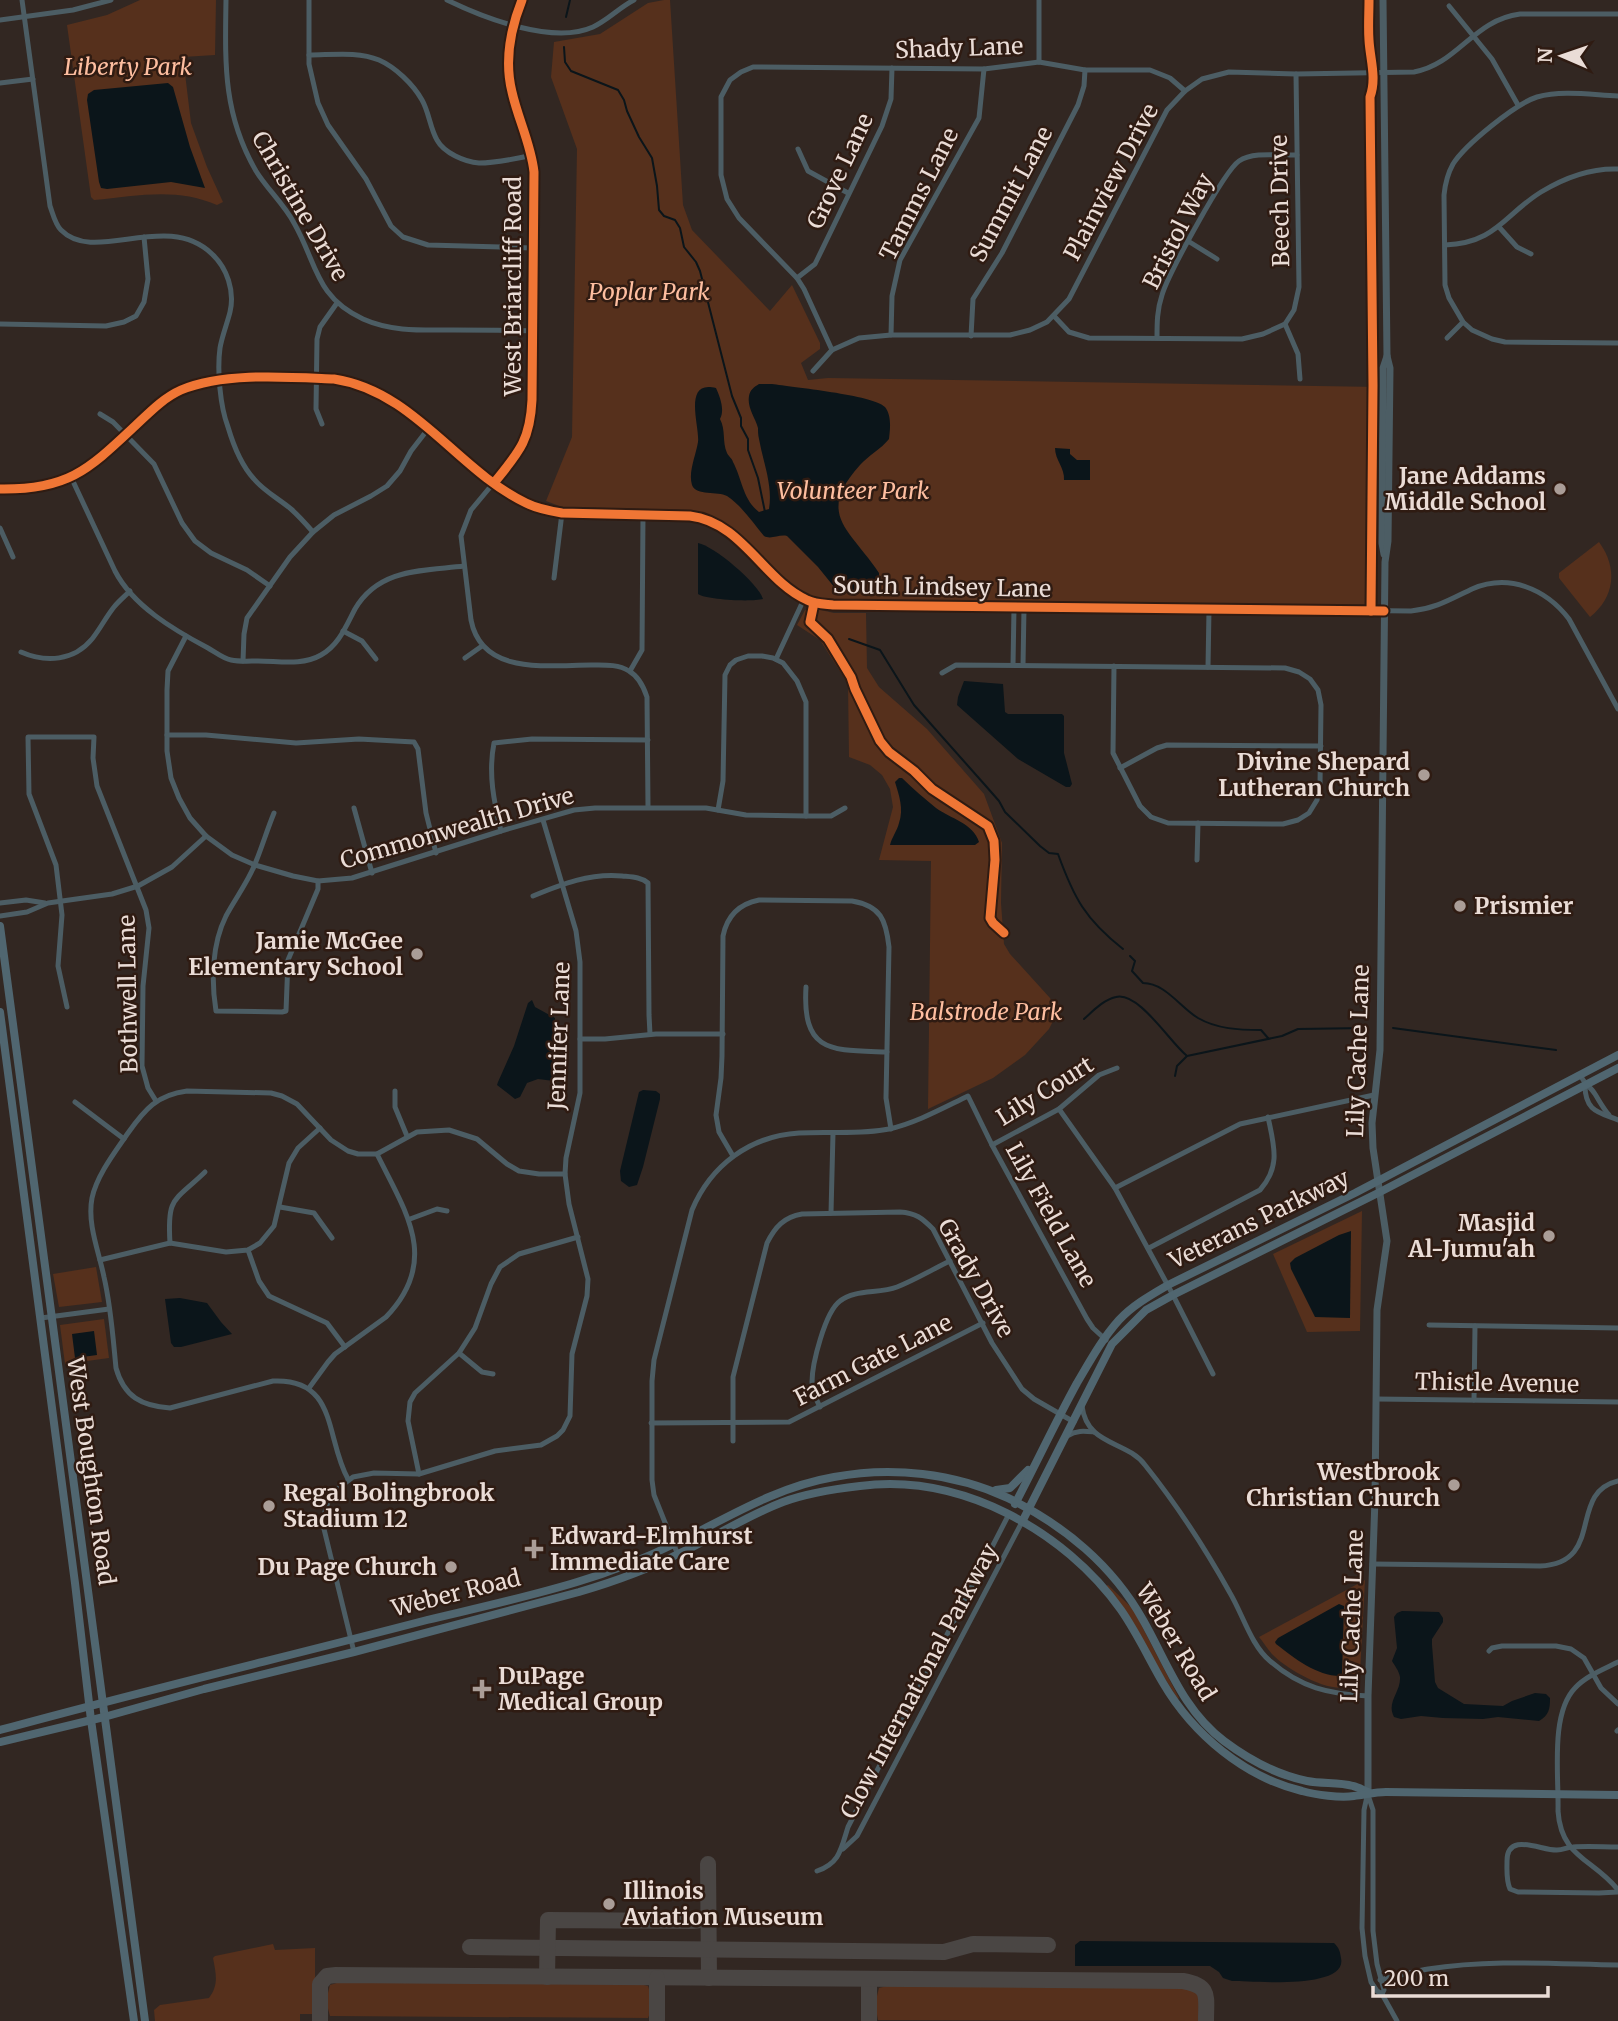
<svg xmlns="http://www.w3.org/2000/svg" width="1618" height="2021" font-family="Merriweather,serif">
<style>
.green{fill:#56301c}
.water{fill:#0b151a}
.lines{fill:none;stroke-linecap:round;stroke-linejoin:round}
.stream{stroke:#0b151a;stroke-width:2}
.taxiway{stroke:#4a4644;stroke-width:16}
.minor{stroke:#4c5d64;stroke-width:5}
.tertiary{stroke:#4c5d64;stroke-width:7}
.secondary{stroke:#506670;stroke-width:8}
.cycleway-casing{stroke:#2f1b12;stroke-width:13}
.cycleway{stroke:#f07635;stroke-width:9}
.poi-dot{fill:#aa9d97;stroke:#2f1b12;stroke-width:2.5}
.labels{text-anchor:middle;stroke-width:5;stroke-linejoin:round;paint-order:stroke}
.street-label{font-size:23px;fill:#eadcd6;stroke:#2f1b12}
.park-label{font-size:23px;font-style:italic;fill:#febea0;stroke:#2f1b12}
.poi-label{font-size:23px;font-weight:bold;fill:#eadcd6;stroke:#2f1b12;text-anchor:end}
</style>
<rect width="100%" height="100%" fill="#322722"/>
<g class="green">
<path d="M140 0H216L215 55 183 57 191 123 207 167 223 202 217 205C176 187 137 196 94 200L91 197 67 25 107 15Z"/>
<path d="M664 0H670L683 205 692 230 770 311 792 285 820 343V349L801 363 808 380 828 378 1379 387 1376 605 1123 603H816L793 593 744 540 728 526 713 518 692 510 562 507 546 501 572 437 577 149 551 77 554 42 600 34 648 3Z"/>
<path d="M1599 542C1618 568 1615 597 1590 617L1559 578V573Z"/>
<path d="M812 608 834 613H866L867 668 879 687 927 729 984 794 1002 843 1001 903 1004 944 1010 954 1050 998 1056 1009 1055 1017 1049 1029 1025 1055 993 1078 928 1109 931 861 879 860 893 807 890 789 882 775 870 765 849 757 848 684 820 640 797 625 805 610Z"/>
<path d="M1362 1211 1360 1331 1307 1332 1273 1254Z"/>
<path d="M96 1267 102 1302 59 1307 53 1274Z"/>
<path d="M104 1319 109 1358 65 1364 60 1325Z"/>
<path d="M1365 1580 1360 1673C1352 1709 1287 1670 1273 1655 1268 1650 1264 1643 1259 1637Z"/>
<path d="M1108 1585 1133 1609 1179 1698 1178 1699 1106 1586Z"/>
<path d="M273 1944 275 1950 315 1948V2014H300V2021H155L154 2010 160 2005 209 1998C219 1985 216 1974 213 1958L215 1956Z"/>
<path d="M371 1980 636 1983 648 1986C652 1998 653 2007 648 2018L330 2016 326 2001 330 1985 343 1981Z"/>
<path d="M928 1983 1123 1984 1184 1986 1197 1990 1202 2006 1198 2021 878 2020 875 2004 879 1988 891 1985Z"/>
</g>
<g class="water">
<path d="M168 83 173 87 190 147 205 188 171 182 107 189 101 188 99 182 87 100 88 94 94 90Z"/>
<path d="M759 384H772C791 387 874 395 885 407 892 416 890 429 889 439 881 449 869 455 860 465 815 515 850 529 879 573V577C869 584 851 594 839 593L818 567 787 536C779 534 771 540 764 536 753 523 742 506 727 496 718 491 696 496 692 485 688 472 696 455 698 442 700 427 682 379 716 388 720 397 725 410 720 419 726 430 722 442 727 453 728 456 732 458 733 462 742 479 743 500 759 512L769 509C773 485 763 462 759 439 758 435 758 431 758 428 755 417 747 408 749 396 750 390 754 387 759 384Z"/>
<path d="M1055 448 1070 449V454L1077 460H1090V480H1064C1065 468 1055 460 1055 448Z"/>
<path d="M698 543C714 546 758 583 763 599 752 602 707 600 698 594Z"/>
<path d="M964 681 1003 684 1005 712 1008 714H1062L1064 716V753L1072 784 1070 787H1066L1018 759 957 705 958 697Z"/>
<path d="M899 778H902C913 789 925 799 936 808 951 819 973 823 979 842L975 845H890C892 837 897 831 899 823 904 809 899 795 895 782Z"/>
<path d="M532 1000 535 1007 555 1018 553 1037 556 1074 554 1081 538 1079 527 1083 520 1097 515 1099 497 1085 498 1082 514 1046 528 1003Z"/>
<path d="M643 1090 656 1091 660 1094V1099L643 1167 637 1185 629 1187 621 1181 620 1171 639 1092Z"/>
<path d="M1351 1231 1350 1318 1315 1317 1291 1269 1290 1263 1295 1258 1339 1235Z"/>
<path d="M180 1298 207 1303 221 1322 232 1334 181 1347H174L171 1343 165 1299Z"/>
<path d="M94 1331 97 1355 75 1358 72 1334Z"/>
<path d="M1339 1604 1344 1606 1342 1676C1318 1677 1294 1658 1276 1644L1275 1642 1278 1638Z"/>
<path d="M1402 1611 1439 1612 1443 1618V1622L1432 1639V1645L1435 1682 1438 1688 1464 1704 1503 1706 1512 1701 1535 1693 1546 1694 1550 1698C1550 1709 1549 1715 1539 1721L1498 1717 1483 1719 1443 1718 1421 1716 1401 1719 1394 1717C1386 1702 1401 1692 1400 1677 1399 1671 1395 1666 1392 1661L1397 1648 1394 1617 1397 1613Z"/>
<path d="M1080 1941 1334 1943C1339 1948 1340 1951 1341 1958 1348 1990 1252 1981 1232 1981L1223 1978 1219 1972 1210 1966H1075V1945Z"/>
</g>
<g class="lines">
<g class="stream">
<path d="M566 17 570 0"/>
<path d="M564 47 565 62 571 71 618 90 624 100 627 111 639 137 652 158 657 186 659 210 664 216 675 220 680 228 684 247 696 262 700 271 732 396 741 418V426L748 439V450L758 478 765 512"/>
<path d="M849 639 880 650 914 705 985 785 999 801 1005 812 1040 846 1049 853 1058 854C1074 898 1085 919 1123 949"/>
<path d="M1130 956 1135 961 1132 971 1143 983C1165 983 1180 1007 1198 1018 1217 1029 1239 1030 1261 1030L1268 1038"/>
<path d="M1084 1019C1093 1011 1103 1000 1116 997 1138 991 1170 1042 1186 1055"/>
<path d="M1393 1028 1556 1050"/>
<path d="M1175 1076 1177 1066 1187 1056 1282 1036 1298 1029 1366 1028"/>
</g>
<g class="taxiway">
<path d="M708 1864 709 1978"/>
<path d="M470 1947 944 1952 973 1944 1048 1945"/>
<path d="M547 1977 548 1920 693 1921 708 1919"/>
<path d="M869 1979V2021"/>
<path d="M320 2021V1984L327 1976 336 1975 1183 1981C1211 1986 1206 1996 1206 2021"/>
<path d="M657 2021V1978"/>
</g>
<g class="minor">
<path d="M22 0 50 206C53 214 55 224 61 230 95 265 166 210 212 254 227 268 235 291 230 312 227 324 222 336 220 348 217 370 220 406 228 427 233 444 242 466 254 479 264 491 279 499 291 509 299 516 306 524 313 532"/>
<path d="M226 0C225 64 223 114 256 171 267 189 284 204 294 223 317 263 315 297 363 319 392 332 423 330 453 330 480 330 506 330 533 331"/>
<path d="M309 0V64L318 103 328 125 366 179 391 226 403 237 428 245 533 248"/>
<path d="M447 0C484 18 553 45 593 27 608 20 620 7 634 0"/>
<path d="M522 0C510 30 504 60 512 92 518 119 531 144 534 172L531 421 521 450 471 510 461 536 471 620C482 676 548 665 591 665 604 665 618 664 629 671 638 676 644 688 647 697L648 807"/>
<path d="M1039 0V62"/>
<path d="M1449 6 1492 59 1518 105"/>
<path d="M0 20 73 10 111 0"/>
<path d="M309 55C331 55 358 51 379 60 395 67 413 84 422 100 429 112 430 128 437 140 444 153 465 162 479 163 497 163 515 159 533 155"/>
<path d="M0 83 33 79"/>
<path d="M1618 96C1592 95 1562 90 1537 97 1515 104 1465 145 1453 164 1448 173 1445 185 1444 195L1445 285 1449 298 1463 322 1472 330 1492 339 1505 342 1618 343"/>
<path d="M798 149 808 171 848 193"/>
<path d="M1499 227 1517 247 1531 254"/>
<path d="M1188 241 1217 259"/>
<path d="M1445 245C1496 243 1504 215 1541 192 1564 178 1591 168 1618 169"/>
<path d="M797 278 815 264 882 126 891 99 892 68"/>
<path d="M1054 316 1069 332 1089 338 1242 339 1263 334 1285 324"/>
<path d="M0 324 106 326 124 322 136 316 144 302 148 279 144 237"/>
<path d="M1285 324 1294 310 1299 287 1296 74"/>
<path d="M1285 324 1298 354 1300 379"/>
<path d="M891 335 892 296 900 260 979 118 984 69"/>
<path d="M971 336 973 299 1002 253 1078 105 1084 86 1085 70"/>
<path d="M1157 338C1157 323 1157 310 1162 295 1168 275 1224 171 1239 161 1254 151 1280 156 1297 155"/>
<path d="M1447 338 1463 322"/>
<path d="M832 350 804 289 797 278 739 218 727 199 721 175V97L730 80 741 72 753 67 984 69 1039 62 1085 70H1150L1170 78 1185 91"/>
<path d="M813 371 832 350 859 338 891 335H1010L1030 330 1047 322 1069 299 1167 110 1185 91 1202 79 1229 72 1296 74 1414 72C1458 64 1473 20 1520 14H1618"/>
<path d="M100 414 113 422 154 464 182 523 195 541 211 553 247 570 270 586"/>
<path d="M322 424 316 409 317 339 320 327 337 303"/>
<path d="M71 477 115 571C133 606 174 630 208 648 215 652 224 659 231 660 240 662 250 661 258 661 279 661 302 666 321 655 339 645 346 626 355 609 379 568 423 571 464 566"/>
<path d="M0 489C68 490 88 470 135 426 149 413 163 398 181 390 224 372 288 377 334 379 414 391 457 470 526 503 538 509 550 511 562 513L690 516C742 522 764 581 807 600 815 604 824 604 833 605L1411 611C1435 609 1451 599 1472 589 1509 573 1546 589 1569 619L1618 709"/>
<path d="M0 528 13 557"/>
<path d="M554 578 562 513"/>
<path d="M343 631 362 641 376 659"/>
<path d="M186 636 168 671 167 690V751L171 778 179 798 190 818 206 836 232 855 255 865 293 876 318 881 352 878 501 831 574 810 595 808H706L746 815 806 816H831L845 808"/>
<path d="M21 652C46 663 74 661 92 639 100 629 106 617 114 607 119 601 125 596 130 591"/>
<path d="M465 658 482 646"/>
<path d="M776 659 804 599"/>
<path d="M243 661 244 634 247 618 290 557 313 532 334 515 371 496 387 486 400 471 411 451 428 429"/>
<path d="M1013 665 1014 608"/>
<path d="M1023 665 1024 608"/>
<path d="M1208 667 1209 610"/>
<path d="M630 671 642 650 643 515"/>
<path d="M942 673 956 665 1285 668 1299 672 1310 679 1318 690 1321 705 1320 786 1317 800 1309 813 1298 820 1283 824 1168 823 1151 817 1140 806 1113 753 1114 666"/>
<path d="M167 735H206L296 743 359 739 414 742 418 749 426 813 436 853"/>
<path d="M1120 768 1157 748 1167 745 1321 746"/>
<path d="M354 808 372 873"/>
<path d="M718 810 723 781 725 675 730 665 736 660 748 656H762L773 658 783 663 797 681 806 702V816"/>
<path d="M274 813C267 830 262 847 255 864 248 882 235 899 226 916 212 944 211 980 216 1011L282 1012 286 1011 288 960 318 889V881"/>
<path d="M501 831C494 802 488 774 494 743L532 739 648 740"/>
<path d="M1197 860 1198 823"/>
<path d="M533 896C562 884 590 873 622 876 632 877 641 877 648 883L649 1015 650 1034"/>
<path d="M0 903 26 900 45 903"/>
<path d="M0 916 27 912 48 903 112 894 138 886 172 867 206 836"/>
<path d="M806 987C802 1054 832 1050 887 1052"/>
<path d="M67 1007 58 966 62 915 56 865 29 794 28 737H94L93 758 97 786 146 910 149 928 143 986 142 1066 148 1088 156 1101"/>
<path d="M580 1039H605L656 1034H723"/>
<path d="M1580 1075C1585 1085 1591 1087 1595 1094 1600 1102 1603 1108 1609 1115"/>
<path d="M1585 1085C1585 1111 1598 1112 1618 1120"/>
<path d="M395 1091V1107L407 1136"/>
<path d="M75 1102 124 1139"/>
<path d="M1059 1109 1115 1188 1173 1295 1213 1374"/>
<path d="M992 1145 1059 1109 1099 1075 1117 1068"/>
<path d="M733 1156 719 1132 716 1115 721 1078 722 1056 723 936C727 916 739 904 759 900L852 901C881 906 886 920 889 947L886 1098 891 1129"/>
<path d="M1115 1188 1240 1124 1374 1095"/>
<path d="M280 1207 314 1213 332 1238"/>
<path d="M831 1213 833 1133"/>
<path d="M410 1219 437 1209 447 1211"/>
<path d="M170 1243C167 1196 174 1202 205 1172"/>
<path d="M1149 1248 1260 1190C1281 1166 1274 1146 1268 1117"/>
<path d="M248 1250 259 1281 269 1296 327 1323 345 1347"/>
<path d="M100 1260 170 1243 226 1252 248 1250 260 1243 274 1226 289 1163 298 1148 320 1128"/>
<path d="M41 1318 109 1309"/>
<path d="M1429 1325 1618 1328"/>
<path d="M459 1353 482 1372 493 1374"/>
<path d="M309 1388 328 1362 335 1354 386 1317C441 1260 405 1211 377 1154"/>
<path d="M1376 1399 1618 1402"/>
<path d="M1474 1400 1475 1326"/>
<path d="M1082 1406C1087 1446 1126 1440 1145 1465 1177 1505 1205 1548 1230 1593 1243 1615 1251 1645 1270 1661 1301 1688 1329 1694 1368 1696"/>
<path d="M820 1407C816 1399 812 1391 812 1382 812 1364 825 1312 840 1301 855 1289 879 1294 897 1287 915 1280 933 1269 950 1261"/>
<path d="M651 1423 789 1422 983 1323"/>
<path d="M1067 1436C1077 1430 1084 1431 1094 1432"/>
<path d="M733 1441V1377L767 1243C775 1227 784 1217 802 1214L900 1212C916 1213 922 1218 933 1229L992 1343 1022 1389 1034 1399 1074 1422"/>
<path d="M419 1474 408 1421 410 1402 415 1393 459 1353 475 1328 491 1284 500 1267 519 1254 578 1237"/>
<path d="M348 1479C325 1438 338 1378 273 1381L170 1408C142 1406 124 1397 116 1368 113 1338 111 1307 104 1277 99 1252 87 1224 92 1198 97 1175 115 1152 128 1133 145 1109 157 1095 187 1091L271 1093 282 1096 297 1104 331 1140 348 1151 358 1154H377L417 1132 449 1130 477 1139 507 1164 519 1171 539 1174H565"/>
<path d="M678 1555 654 1495 652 1480V1381L654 1360 692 1210C711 1165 750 1136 799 1133 829 1131 859 1135 889 1129 916 1123 943 1108 968 1096L992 1145 1087 1319 1093 1328 1106 1340"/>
<path d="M1372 1564 1540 1566C1606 1563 1567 1493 1618 1481"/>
<path d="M1489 1651 1492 1648 1502 1646H1556L1571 1649 1584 1658 1601 1688 1618 1704"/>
<path d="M354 1652 324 1529V1515L328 1502 336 1490 353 1477 374 1473 419 1474 495 1451 541 1445 557 1436 563 1430 570 1416 572 1354 587 1296 588 1279 569 1204 565 1174 566 1158 580 1093V962L576 931 543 820"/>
<path d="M1618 1662C1604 1669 1586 1676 1575 1688 1550 1714 1559 1776 1558 1811 1561 1858 1594 1859 1618 1890"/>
<path d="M1617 1731 1618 1730"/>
<path d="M1368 1792 1364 1810 1362 1928 1365 1956 1371 1982 1377 1991 1382 1994 1397 2021"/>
<path d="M1368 1795 1373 1810V1931L1377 1964 1384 1990 1382 1994"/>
<path d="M1618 1847C1603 1847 1588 1846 1573 1847 1568 1847 1563 1850 1557 1850 1542 1851 1507 1831 1507 1861 1507 1871 1506 1880 1510 1889L1518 1892 1599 1893 1618 1892"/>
<path d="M843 1849 857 1836 1022 1522"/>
<path d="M817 1871C840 1863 841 1849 848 1827L1009 1514"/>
<path d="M1380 1980C1396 1976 1412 1972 1428 1969 1491 1959 1555 1964 1618 1965"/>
</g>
<g class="tertiary">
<path d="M1384 554 1382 543 1383 379V368L1387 356"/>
<path d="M1368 1792V1696L1375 1499 1377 1310 1387 1241 1373 1148 1372 1123 1380 1050 1385 562 1388 541 1390 368 1387 356 1383 0"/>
</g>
<g class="secondary">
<path d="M0 926 145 2021"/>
<path d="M0 1012 75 1583 91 1720 134 2021"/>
<path d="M996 1490 1010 1488 1028 1470"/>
<path d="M1015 1504C1036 1464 1055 1423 1077 1383 1090 1361 1102 1339 1119 1320 1133 1305 1151 1295 1168 1285L1355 1193 1618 1055"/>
<path d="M1022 1522 1112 1344 1146 1310 1173 1295 1380 1192 1618 1068"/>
<path d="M0 1730C142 1691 285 1657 427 1620 477 1608 528 1597 577 1582 611 1572 646 1558 678 1542 729 1517 776 1487 834 1477 892 1466 954 1473 1008 1498 1064 1525 1113 1566 1143 1620 1168 1664 1183 1710 1224 1741 1248 1759 1278 1775 1307 1781 1322 1784 1339 1782 1353 1786 1358 1787 1363 1790 1368 1792"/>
<path d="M0 1742 104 1717 204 1689 354 1652 579 1592C613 1582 647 1570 678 1554 713 1538 746 1516 783 1502 807 1493 834 1489 860 1486 960 1473 1064 1530 1121 1610 1137 1633 1149 1659 1163 1683 1193 1734 1244 1777 1302 1791 1316 1795 1340 1798 1354 1796 1365 1795 1374 1792 1386 1792L1618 1795"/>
</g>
<defs>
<g id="cycleway">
<path d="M1369 0C1369 13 1368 27 1369 40 1370 59 1377 78 1370 97L1373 385 1371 611"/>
<path d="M494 483C519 452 530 441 532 400L534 172C531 144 518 119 512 92 504 60 510 30 522 0"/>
<path d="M0 489C68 490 88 470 135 426 149 413 163 398 181 390 224 372 288 377 334 379 414 391 457 470 526 503 538 509 550 511 562 513L690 516C742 522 764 581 807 600 815 604 824 604 833 605L1384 611"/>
<path d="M814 603 810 622 828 639 851 677 855 689 880 741 889 752 914 771 932 789 988 826 994 841 995 860 990 918 993 923 1004 933"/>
</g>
</defs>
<use href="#cycleway" class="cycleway-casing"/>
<use href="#cycleway" class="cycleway"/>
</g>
<g class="poi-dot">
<circle cx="1560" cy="489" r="7"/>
<circle cx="1424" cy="775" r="7"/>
<circle cx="1460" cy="906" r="7"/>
<circle cx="417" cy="954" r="7"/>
<circle cx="1549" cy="1236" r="7"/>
<circle cx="1454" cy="1485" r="7"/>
<circle cx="269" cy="1506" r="7"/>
<path d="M530.5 1538.5h7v7h7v7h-7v7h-7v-7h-7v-7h7z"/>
<circle cx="451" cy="1567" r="7"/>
<path d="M478.5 1678.5h7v7h7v7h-7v7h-7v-7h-7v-7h7z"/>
<circle cx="609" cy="1904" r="7"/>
</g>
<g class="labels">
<g class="street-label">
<text transform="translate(959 48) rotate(-2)" y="8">Shady Lane</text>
<text transform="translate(840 171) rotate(-65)" y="8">Grove Lane</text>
<text transform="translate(1111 182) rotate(-62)" y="8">Plainview Drive</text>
<text transform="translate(919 194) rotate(-63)" y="8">Tamms Lane</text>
<text transform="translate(1011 194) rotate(-62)" y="8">Summit Lane</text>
<text transform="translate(1280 201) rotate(-91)" y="8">Beech Drive</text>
<text transform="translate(300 206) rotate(60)" y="8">Christine Drive</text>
<text transform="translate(1178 231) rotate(-63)" y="8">Bristol Way</text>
<text transform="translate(513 286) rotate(-90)" y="8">West Briarcliff Road</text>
<text transform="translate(942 587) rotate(1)" y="8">South Lindsey Lane</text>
<text transform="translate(457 828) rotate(-16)" y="8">Commonwealth Drive</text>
<text transform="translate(128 994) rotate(-91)" y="8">Bothwell Lane</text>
<text transform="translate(559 1036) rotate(-88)" y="8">Jennifer Lane</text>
<text transform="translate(1358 1051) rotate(-88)" y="8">Lily Cache Lane</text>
<text transform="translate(1045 1091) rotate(-32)" y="8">Lily Court</text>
<text transform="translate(1051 1215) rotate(61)" y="8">Lily Field Lane</text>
<text transform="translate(1259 1219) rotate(-26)" y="8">Veterans Parkway</text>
<text transform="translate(976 1278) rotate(61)" y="8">Grady Drive</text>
<text transform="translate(873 1360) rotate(-27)" y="8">Farm Gate Lane</text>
<text transform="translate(1497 1383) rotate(1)" y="8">Thistle Avenue</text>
<text transform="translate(91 1471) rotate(82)" y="8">West Boughton Road</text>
<text transform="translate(456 1593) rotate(-14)" y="8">Weber Road</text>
<text transform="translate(1352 1616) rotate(-88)" y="8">Lily Cache Lane</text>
<text transform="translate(1176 1642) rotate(59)" y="8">Weber Road</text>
<text transform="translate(919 1681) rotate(-62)" y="8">Clow International Parkway</text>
</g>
<g class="park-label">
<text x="128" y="75">Liberty Park</text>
<text x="649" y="300">Poplar Park</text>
<text x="853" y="499">Volunteer Park</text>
<text x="986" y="1020">Balstrode Park</text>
</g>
<g class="poi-label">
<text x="1546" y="484">Jane Addams<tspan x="1546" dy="26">Middle School</tspan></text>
<text x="1410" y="770">Divine Shepard<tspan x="1410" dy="26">Lutheran Church</tspan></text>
<text x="1474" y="914" text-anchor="start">Prismier</text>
<text x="403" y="949">Jamie McGee<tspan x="403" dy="26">Elementary School</tspan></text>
<text x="1535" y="1231">Masjid<tspan x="1535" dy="26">Al-Jumu'ah</tspan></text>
<text x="1440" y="1480">Westbrook<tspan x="1440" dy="26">Christian Church</tspan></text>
<text x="283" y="1501" text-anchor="start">Regal Bolingbrook<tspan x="283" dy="26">Stadium 12</tspan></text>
<text x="550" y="1544" text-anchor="start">Edward-Elmhurst<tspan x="550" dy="26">Immediate Care</tspan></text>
<text x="437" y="1575">Du Page Church</text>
<text x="498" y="1684" text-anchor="start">DuPage<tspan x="498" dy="26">Medical Group</tspan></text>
<text x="623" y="1899" text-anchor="start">Illinois<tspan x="623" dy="26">Aviation Museum</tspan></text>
</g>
</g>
<g transform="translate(1562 56) rotate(272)" stroke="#2f1b12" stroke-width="5" paint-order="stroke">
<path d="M0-5L12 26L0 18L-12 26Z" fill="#eadcd6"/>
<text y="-10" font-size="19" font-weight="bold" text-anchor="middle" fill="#eadcd6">N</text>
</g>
<path d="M1373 1986v10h175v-10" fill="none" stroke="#eadcd6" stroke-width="3.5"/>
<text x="1384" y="1986" font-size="21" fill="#eadcd6" stroke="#2f1b12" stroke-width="5" paint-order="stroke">200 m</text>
</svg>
